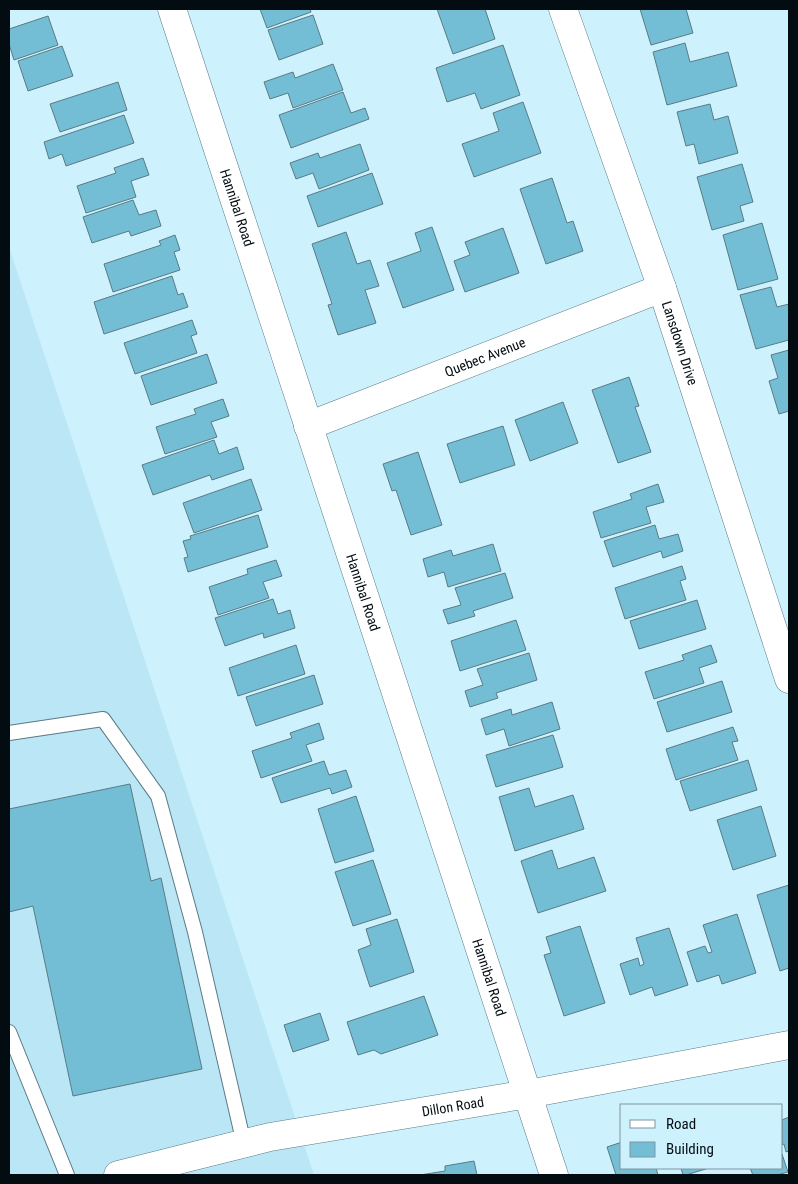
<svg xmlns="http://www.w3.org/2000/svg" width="798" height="1184" font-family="'Roboto Condensed',sans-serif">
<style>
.built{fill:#bae6f5}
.building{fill:#73bed5;stroke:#5a7b85}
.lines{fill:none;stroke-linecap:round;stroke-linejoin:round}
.service-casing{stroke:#5a7b85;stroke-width:16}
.minor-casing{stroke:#5a7b85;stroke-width:29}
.service{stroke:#fff;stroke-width:14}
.minor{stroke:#fff;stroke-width:28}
.labels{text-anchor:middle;stroke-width:4.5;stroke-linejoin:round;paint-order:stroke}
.street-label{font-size:14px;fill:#030d11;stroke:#cef2fd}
</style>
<rect width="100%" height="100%" fill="#cef2fd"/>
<path class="built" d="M9 247 314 1175H9Z"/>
<g class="building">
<path d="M260 9H310L311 12 267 28Z"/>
<path d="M437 9H485L495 39 453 54Z"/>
<path d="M640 9H686L693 33 651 45Z"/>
<path d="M313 15 323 44 279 60 268 30Z"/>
<path d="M48 16 58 45 14 60 9 44V29Z"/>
<path d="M685 43 690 62 728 52 737 86 667 105 653 52Z"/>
<path d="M503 45 520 95 481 109 475 93 447 102 436 68Z"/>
<path d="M62 46 73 76 28 91 18 61Z"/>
<path d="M333 64 343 90 293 108 288 93 270 99 264 82 293 72 295 78Z"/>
<path d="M118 82 127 110 60 132 50 104Z"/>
<path d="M343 92 351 113 365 108 369 119 291 148 279 115Z"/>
<path d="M523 102 541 153 474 177 462 144 499 131 493 113Z"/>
<path d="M710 104 714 120 728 116 738 153 699 164 694 144 686 146 677 112Z"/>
<path d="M124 115 134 143 66 166 62 154 49 159 44 142Z"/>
<path d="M360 144 369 170 319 189 313 173 296 179 290 163 318 153 320 158Z"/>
<path d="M143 158 149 175 131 181 136 197 86 213 77 186 116 173 114 168Z"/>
<path d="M742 164 753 202 740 206 744 221 712 230 697 177Z"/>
<path d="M372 173 383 204 318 227 307 196Z"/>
<path d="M552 178 567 223 573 221 583 251 546 264 520 189Z"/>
<path d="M133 200 139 215 156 210 161 226 131 236 129 231 92 243 83 217Z"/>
<path d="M762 223 778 279 738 290 723 235Z"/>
<path d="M432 227 454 290 403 308 387 263 421 251 415 233Z"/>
<path d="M503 228 519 273 465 292 454 261 470 255 465 242Z"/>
<path d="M346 232 357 264 370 260 379 286 365 290 376 323 338 335 328 305 332 304 312 244Z"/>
<path d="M175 235 180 250 174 252 180 270 113 292 104 264 161 245 159 241Z"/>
<path d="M172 276 178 295 183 293 188 307 104 334 94 302Z"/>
<path d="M771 287 777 307 789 304V340L756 349 740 295Z"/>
<path d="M192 320 197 334 191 336 197 353 135 374 124 343Z"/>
<path d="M789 350V411L779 414 769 381 778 378 771 355Z"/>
<path d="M207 354 217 383 151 405 141 376Z"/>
<path d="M629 377 639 406 635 407 651 452 618 463 592 390Z"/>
<path d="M223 399 229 416 211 422 217 437 165 454 156 427 196 414 194 409Z"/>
<path d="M563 402 578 443 530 461 515 420Z"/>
<path d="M503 426 515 465 460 483 447 444Z"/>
<path d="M214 440 219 454 237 447 244 469 212 480 210 475 153 495 142 465Z"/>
<path d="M418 452 442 525 411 535 396 490 392 491 383 464Z"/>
<path d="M251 479 262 510 194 533 183 503Z"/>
<path d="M658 484 664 502 646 507 651 523 601 538 593 512 632 499 630 494Z"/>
<path d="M258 515 268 547 188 572 184 558 188 557 183 541 191 539 190 536Z"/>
<path d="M655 525 659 539 678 534 683 551 663 558 661 551 613 567 604 541Z"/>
<path d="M493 544 501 571 448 587 444 572 428 577 423 559 451 550 453 556Z"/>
<path d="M276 560 282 576 263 582 269 598 218 615 209 587 248 574 247 569Z"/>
<path d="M682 566 686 579 680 581 686 600 625 619 615 588Z"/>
<path d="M505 573 513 598 473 611 475 616 448 624 443 610 461 605 455 588Z"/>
<path d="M273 599 278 614 290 610 295 628 264 638 263 633 225 646 215 618Z"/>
<path d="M697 600 706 629 639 649 630 621Z"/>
<path d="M516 620 526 650 460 671 451 641Z"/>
<path d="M296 645 305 674 238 696 229 668Z"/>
<path d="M711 645 717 662 699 668 704 683 654 699 645 672 684 660 682 655Z"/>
<path d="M529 653 537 680 496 693 498 698 470 707 465 691 483 685 477 669Z"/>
<path d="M314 675 323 704 256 726 246 697Z"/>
<path d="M722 681 732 712 667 732 657 702Z"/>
<path d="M552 702 560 729 509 746 504 729 486 735 481 719 511 709 512 715Z"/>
<path d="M319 723 324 739 306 745 312 761 261 778 252 751 292 738 290 733Z"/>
<path d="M733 727 738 741 732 742 738 760 676 780 666 749Z"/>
<path d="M553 735 563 767 496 787 486 755Z"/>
<path d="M748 760 757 790 690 811 680 781Z"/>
<path d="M324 761 329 775 346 770 352 787 332 794 330 788 281 803 272 778Z"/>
<path d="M130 784 151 881 161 878 202 1069 73 1096 33 906 9 912V809Z"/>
<path d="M529 788 535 807 573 795 584 829 515 851 499 797Z"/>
<path d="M356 796 374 851 335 863 318 809Z"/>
<path d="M761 806 776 856 733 870 717 820Z"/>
<path d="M552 850 558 869 594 857 606 891 538 913 521 861Z"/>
<path d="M373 860 391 914 353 926 335 872Z"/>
<path d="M789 885V968L780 971 757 895Z"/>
<path d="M737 914 756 973 722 984 719 975 697 982 687 952 705 946 708 953 712 952 703 925Z"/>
<path d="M397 919 414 972 370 987 358 950 371 945 366 929Z"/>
<path d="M580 926 605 1003 564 1016 544 955 551 953 546 937Z"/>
<path d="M669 928 688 985 655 996 652 987 630 995 620 964 638 958 640 966 644 964 636 938Z"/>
<path d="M424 996 438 1035 381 1054 374 1050 358 1055 347 1022Z"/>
<path d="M320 1013 329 1040 293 1052 284 1025Z"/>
<path d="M789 1117V1151L786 1152 784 1144 782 1145V1120Z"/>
<path d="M622 1142V1168H656L658 1175H616L607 1147Z"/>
<path d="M782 1154 788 1172 777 1175H753L750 1168H782Z"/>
<path d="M474 1161 477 1175H420L445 1171V1166Z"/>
<path d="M681 1168H709L686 1175H683Z"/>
</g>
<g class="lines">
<defs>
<g id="service">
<path d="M9 733 103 719 158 796 195 932 244 1144"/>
<path d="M9 1032 67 1175"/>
</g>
<g id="minor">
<path id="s1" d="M172 9 554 1175"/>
<path id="s2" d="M563 9 662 288 789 679"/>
<path id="s3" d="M308 426 662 288"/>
<path id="s4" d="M118 1175 270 1137 528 1094 789 1045"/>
</g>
</defs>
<use href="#service" class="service-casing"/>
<use href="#minor" class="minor-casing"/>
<use href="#service" class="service"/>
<use href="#minor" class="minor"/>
</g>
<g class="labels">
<g class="street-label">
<text dy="5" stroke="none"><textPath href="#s1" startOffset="209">Hannibal Road</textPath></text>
<text dy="5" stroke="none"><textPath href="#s2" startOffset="354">Lansdown Drive</textPath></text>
<text dy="5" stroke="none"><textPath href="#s3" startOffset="190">Quebec Avenue</textPath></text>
<text dy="5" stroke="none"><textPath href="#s1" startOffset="614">Hannibal Road</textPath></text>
<text dy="5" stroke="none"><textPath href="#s1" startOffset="1019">Hannibal Road</textPath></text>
<text dy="5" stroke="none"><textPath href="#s4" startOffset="342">Dillon Road</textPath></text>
</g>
</g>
<rect width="798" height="1184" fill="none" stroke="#030d11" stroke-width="20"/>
<rect x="620" y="1104" width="162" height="65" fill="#cef2fd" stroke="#7d969f"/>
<rect x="630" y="1120" width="25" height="8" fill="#ffffff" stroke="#7d969f"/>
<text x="666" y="1129" font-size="15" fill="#030d11">Road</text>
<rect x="630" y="1142" width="25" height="15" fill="#73bed5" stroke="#7d969f"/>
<text x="666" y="1154" font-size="15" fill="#030d11">Building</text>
</svg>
